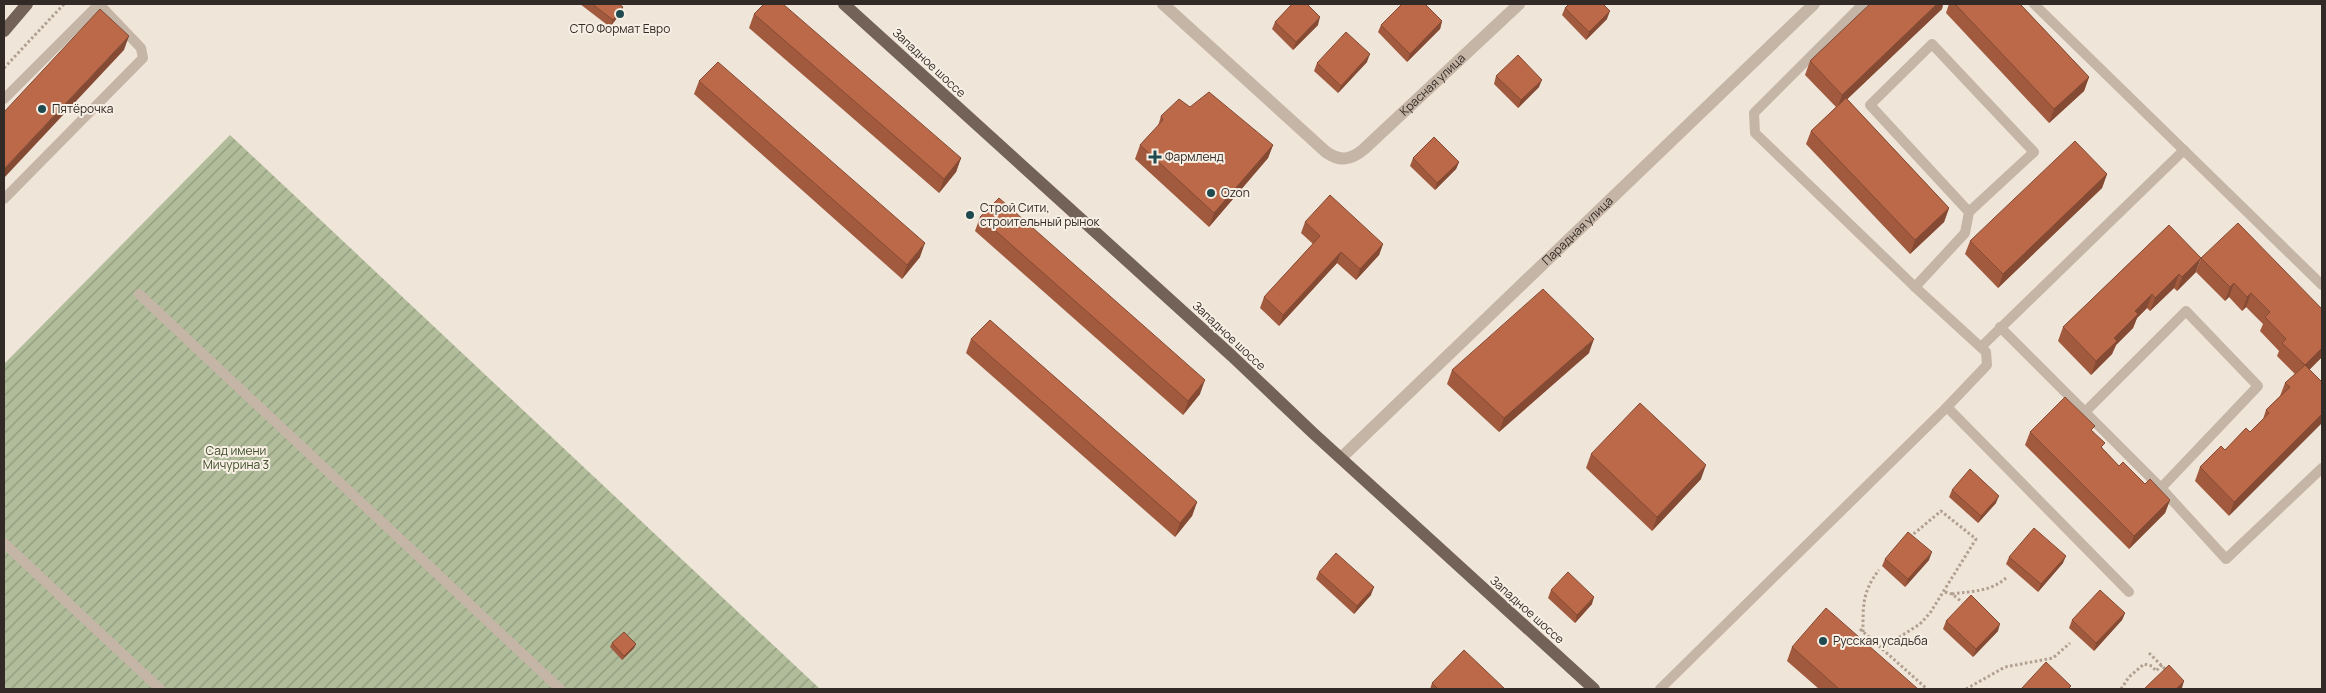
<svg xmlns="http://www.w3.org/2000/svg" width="2326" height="693" font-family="Manrope,sans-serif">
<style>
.garden{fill:url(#garden-furrows)}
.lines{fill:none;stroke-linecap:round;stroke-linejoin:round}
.path{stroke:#b19f90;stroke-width:3;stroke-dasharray:2.5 2.5;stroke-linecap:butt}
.service{stroke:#c5b5a6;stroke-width:10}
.minor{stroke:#c5b5a6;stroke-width:12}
.primary{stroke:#736258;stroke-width:12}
.wall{fill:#a25a3f}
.shaded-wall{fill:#844a33}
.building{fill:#bc6949;stroke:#844a33}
.poi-dot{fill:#1f4b50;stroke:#f7efe4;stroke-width:2}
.labels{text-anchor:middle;stroke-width:4;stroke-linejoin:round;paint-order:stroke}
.poi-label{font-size:12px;fill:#322a26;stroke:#f7efe4;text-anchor:start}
.street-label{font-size:12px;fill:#322a26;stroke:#f7efe4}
.park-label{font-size:12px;fill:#414e2c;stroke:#f7efe4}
</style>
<defs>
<pattern id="garden-furrows" width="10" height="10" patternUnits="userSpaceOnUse" patternTransform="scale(1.25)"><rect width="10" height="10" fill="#b0bc9a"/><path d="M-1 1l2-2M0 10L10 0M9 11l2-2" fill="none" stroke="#90997d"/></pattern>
</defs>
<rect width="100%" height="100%" fill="#efe5d8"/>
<path class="garden" d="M230 135 820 689H4V364Z"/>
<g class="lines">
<g class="path">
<path d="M4 68 64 4"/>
<path d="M1945 592 1952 594 1962 602"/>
<path d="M1952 594C1972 591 1990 592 2006 578"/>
<path d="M1860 629 1927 689"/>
<path d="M1863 632C1863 606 1862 592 1879 570"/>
<path d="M1882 648 1920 624 1930 613 1976 539 1941 511 1910 537"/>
<path d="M2149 653 2167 671"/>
<path d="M1966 689 2005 667 2053 658 2070 643"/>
<path d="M2121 689 2129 677 2144 664 2152 666 2156 671 2162 665"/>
</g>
<g class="service">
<path d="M2034 4 2322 285"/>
<path d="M4 99 99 4"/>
<path d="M4 199 143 58 141 48 99 4"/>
<path d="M1915 287 1965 233 1969 212 2034 152 1932 44 1870 105 1969 212"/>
<path d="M139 294 560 689"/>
<path d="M2000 327 2161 488 2258 386 2186 311 2085 412"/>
<path d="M1981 347 2184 150"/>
<path d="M1947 407 2129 592"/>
<path d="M2161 488 2226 559 2322 468"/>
<path d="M4 543 160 689"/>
<path d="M1660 689 1947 407 1987 365 1986 352 1915 287 1755 133 1754 113 1863 4"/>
</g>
<g class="minor">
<path id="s1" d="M1163 4 1326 152C1340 162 1351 160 1364 149L1519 4"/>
<path id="s2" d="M1341 458 1814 4"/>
</g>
<g class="primary">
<path d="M844 4 1232 356 1313 433 1594 689"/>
<path d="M4 31 27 4"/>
</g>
</g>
<g class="wall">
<path d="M580 4H619L620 14 610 27Z"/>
<path d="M1870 4H1943L1942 9 1847 99 1949 208 1944 222 1910 254 1806 144 1811 131 1836 107 1805 75 1810 61Z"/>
<path d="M1949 4H2020L2089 77 2084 91 2049 123 1946 13Z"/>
<path d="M1565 8 1607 19 1586 40 1562 15Z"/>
<path d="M754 14 961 158 956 172 939 193 749 28Z"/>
<path d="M1442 21 1440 29 1407 62 1378 32 1381 25Z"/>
<path d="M1275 22 1318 25 1293 50 1272 29Z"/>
<path d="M1367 62 1338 93 1314 71 1317 63Z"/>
<path d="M1496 76 1539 87 1518 108 1494 84Z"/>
<path d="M699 81 920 257 902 279 694 94Z"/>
<path d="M1190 107 1273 145 1268 158 1209 227 1135 159 1140 145 1158 126 1161 116Z"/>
<path d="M1413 158 1459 162 1456 169 1435 190 1410 166Z"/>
<path d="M2107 174 2102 188 1998 288 1965 254 1970 241Z"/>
<path d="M980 217 1200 394 1183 415 975 231Z"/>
<path d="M1305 222 1383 244 1379 255 1356 280 1337 263 1279 326 1260 308 1264 297 1313 244 1301 233Z"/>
<path d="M2169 225 2196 272 2177 291 2174 288 2150 311 2147 308 2137 318 2133 328 2116 345 2112 354 2091 375 2058 341 2063 327Z"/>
<path d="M2201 258 2322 309V357L2309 370 2229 516 2195 481 2200 467 2250 432 2263 419 2266 410 2280 396 2285 383 2295 374 2277 356 2279 351 2260 331 2263 324 2246 307 2242 311 2229 297 2225 301 2196 272Z"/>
<path d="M971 339 1197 502 1192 516 1175 537 966 353Z"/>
<path d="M1589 353 1499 432 1447 384 1452 370Z"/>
<path d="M2093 431 2103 449 2119 466 2145 484 2170 500 2165 513 2129 549 2025 445 2030 432Z"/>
<path d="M1591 454 1701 479 1652 531 1586 468Z"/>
<path d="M1952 490 1996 503 1978 523 1949 497Z"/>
<path d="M2009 557 2063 563 2038 592 2006 564Z"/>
<path d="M1885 559 1929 560 1905 587 1882 566Z"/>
<path d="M1319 572 1371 595 1354 614 1316 579Z"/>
<path d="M1551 590 1592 604 1575 623 1548 598Z"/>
<path d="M2125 613 2122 620 2094 651 2069 628 2072 620Z"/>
<path d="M1946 621 1998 631 1973 657 1943 629Z"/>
<path d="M612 643 636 644 634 648 622 660 610 647Z"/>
<path d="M1792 647 1918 689H1819L1787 661Z"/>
<path d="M1432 683 1505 689H1430Z"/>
</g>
<g class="shaded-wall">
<path d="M1937 4H1943L1942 9 1837 109 1842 95Z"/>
<path d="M623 7 620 14 610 27 613 20Z"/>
<path d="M1610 11 1607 19 1586 40 1589 32Z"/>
<path d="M1320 17 1318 25 1293 50 1296 42Z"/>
<path d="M1442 21 1440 29 1407 62 1410 54Z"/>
<path d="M129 36 124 50 4 178V169Z"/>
<path d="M1370 54 1367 62 1338 93 1341 86Z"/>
<path d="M2089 77 2084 91 2049 123 2054 109Z"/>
<path d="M1542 80 1539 87 1518 108 1521 100Z"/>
<path d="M1273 145 1268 158 1209 227 1214 213Z"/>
<path d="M961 158 956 172 939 193 944 179Z"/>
<path d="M1459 162 1456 169 1435 190 1437 183Z"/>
<path d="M2107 174 2102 188 1998 288 2003 274Z"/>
<path d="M1949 208 1944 222 1910 254 1915 240Z"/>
<path d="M925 243 920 257 902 279 907 265Z"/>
<path d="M1383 244 1379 255 1356 280 1360 269Z"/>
<path d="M1341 252 1337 263 1279 326 1283 315Z"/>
<path d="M2201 258 2196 272 2177 291 2182 277Z"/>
<path d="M2179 274 2174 288 2150 311 2155 298Z"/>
<path d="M2234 283 2229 297 2225 301 2230 287Z"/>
<path d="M2251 293 2246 307 2242 311 2247 297Z"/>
<path d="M2152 294 2147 308 2137 318 2133 328 2116 345 2112 354 2091 375 2096 361 2135 311Z"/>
<path d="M1594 339 1589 353 1499 432 1504 418Z"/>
<path d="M2322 348V357L2300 379 2305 365Z"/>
<path d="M1205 380 1200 394 1183 415 1188 401Z"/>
<path d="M2322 414V423L2229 516 2234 502Z"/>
<path d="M1706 465 1701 479 1652 531 1657 517Z"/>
<path d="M1999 496 1996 503 1978 523 1981 516Z"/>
<path d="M2170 500 2165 513 2129 549 2134 536Z"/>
<path d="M1197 502 1192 516 1175 537 1180 523Z"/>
<path d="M1932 552 1929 560 1905 587 1908 579Z"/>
<path d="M2066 556 2063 563 2038 592 2041 584Z"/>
<path d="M1374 587 1371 595 1354 614 1357 606Z"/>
<path d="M1594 597 1592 604 1575 623 1577 615Z"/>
<path d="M2125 613 2122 620 2094 651 2096 643Z"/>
<path d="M2000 624 1998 631 1973 657 1976 649Z"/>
<path d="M636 644 634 648 622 660 624 656Z"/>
<path d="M2184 681 2182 688 2181 689H2176Z"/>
</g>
<g class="building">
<path d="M592 4H619L623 7 613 20Z"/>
<path d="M764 4H783L961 158 944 179 754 14Z"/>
<path d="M1292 4H1307L1320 17 1296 42 1275 22Z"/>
<path d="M1402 4H1425L1442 21 1410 54 1381 25Z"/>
<path d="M1569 4H1603L1610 11 1589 32 1565 8Z"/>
<path d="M1870 4H1937L1842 95 1810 61Z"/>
<path d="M1955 4H2020L2089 77 2054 109Z"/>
<path d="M100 9 129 36 4 169V112Z"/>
<path d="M1346 32 1370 54 1341 86 1317 63Z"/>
<path d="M1518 55 1542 80 1521 100 1496 76Z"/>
<path d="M718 62 925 243 907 265 699 81Z"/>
<path d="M1209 92 1273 145 1214 213 1140 145 1163 120 1161 116 1179 99 1190 107Z"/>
<path d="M1846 98 1949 208 1915 240 1811 131Z"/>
<path d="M1434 137 1459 162 1437 183 1413 158Z"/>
<path d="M2075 141 2107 174 2003 274 1970 241Z"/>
<path d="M1330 195 1383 244 1360 269 1341 252 1283 315 1264 297 1320 236 1305 222Z"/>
<path d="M999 198 1205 380 1188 401 980 217Z"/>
<path d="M2238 223 2322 309V348L2305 365 2282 343 2286 339 2265 317 2270 312 2251 293 2247 297 2234 283 2230 287 2201 258Z"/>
<path d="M2169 225 2201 258 2182 277 2179 274 2155 298 2152 294 2135 311 2138 314 2114 338 2117 341 2096 361 2063 327Z"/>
<path d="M1543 289 1594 339 1504 418 1452 370Z"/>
<path d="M990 320 1197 502 1180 523 971 339Z"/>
<path d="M2305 365 2322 382V414L2234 502 2200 467 2221 446 2225 450 2246 428 2250 432 2269 413 2266 410 2290 387 2285 383Z"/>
<path d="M2065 397 2095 426 2091 430 2105 443 2101 447 2119 466 2123 462 2145 484 2150 479 2170 500 2134 536 2030 432Z"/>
<path d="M1640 403 1706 465 1657 517 1591 454Z"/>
<path d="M1970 469 1999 496 1981 516 1952 490Z"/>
<path d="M2034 528 2066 556 2041 584 2009 557Z"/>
<path d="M1908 532 1932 552 1908 579 1885 559Z"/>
<path d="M1336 553 1374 587 1357 606 1319 572Z"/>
<path d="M1568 572 1594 597 1577 615 1551 590Z"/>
<path d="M2100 590 2125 613 2096 643 2072 620Z"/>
<path d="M1971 595 2000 624 1976 649 1946 621Z"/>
<path d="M1826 608 1918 689H1839L1792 647Z"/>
<path d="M624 632 636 644 624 656 612 643Z"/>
<path d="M1464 650 1505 689H1438L1432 683Z"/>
<path d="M2046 662 2071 686 2068 689H2024L2022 688Z"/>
<path d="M2169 665 2184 681 2176 689H2144Z"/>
</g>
<g class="poi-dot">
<circle cx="620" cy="14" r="5"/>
<circle cx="42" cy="109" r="5"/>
<path d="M1152.5 149.5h5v5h5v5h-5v5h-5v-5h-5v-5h5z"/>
<circle cx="1211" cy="193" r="5"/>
<circle cx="970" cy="215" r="5"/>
<circle cx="1823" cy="641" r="5"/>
</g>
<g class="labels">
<g class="poi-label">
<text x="620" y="33" text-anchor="middle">СТО Формат Евро</text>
<text x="52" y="113">Пятёрочка</text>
<text x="1165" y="161">Фармленд</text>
<text x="1221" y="197">Ozon</text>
<text x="980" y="212">Строй Сити,<tspan x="980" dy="14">строительный рынок</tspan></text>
<text x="1833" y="645">Русская усадьба</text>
</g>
<g class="street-label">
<text transform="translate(929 63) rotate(43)" y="4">Западное шоссе</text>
<text dy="4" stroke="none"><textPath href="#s1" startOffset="356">Красная улица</textPath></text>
<text dy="4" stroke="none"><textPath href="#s2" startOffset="328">Парадная улица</textPath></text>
<text transform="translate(1229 336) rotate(43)" y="4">Западное шоссе</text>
<text transform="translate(1527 610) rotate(42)" y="4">Западное шоссе</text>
</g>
<g class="park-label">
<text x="236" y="455">Сад имени<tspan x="236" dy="14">Мичурина 3</tspan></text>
</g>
</g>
<rect width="2326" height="693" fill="none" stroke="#322a26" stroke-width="10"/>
</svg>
